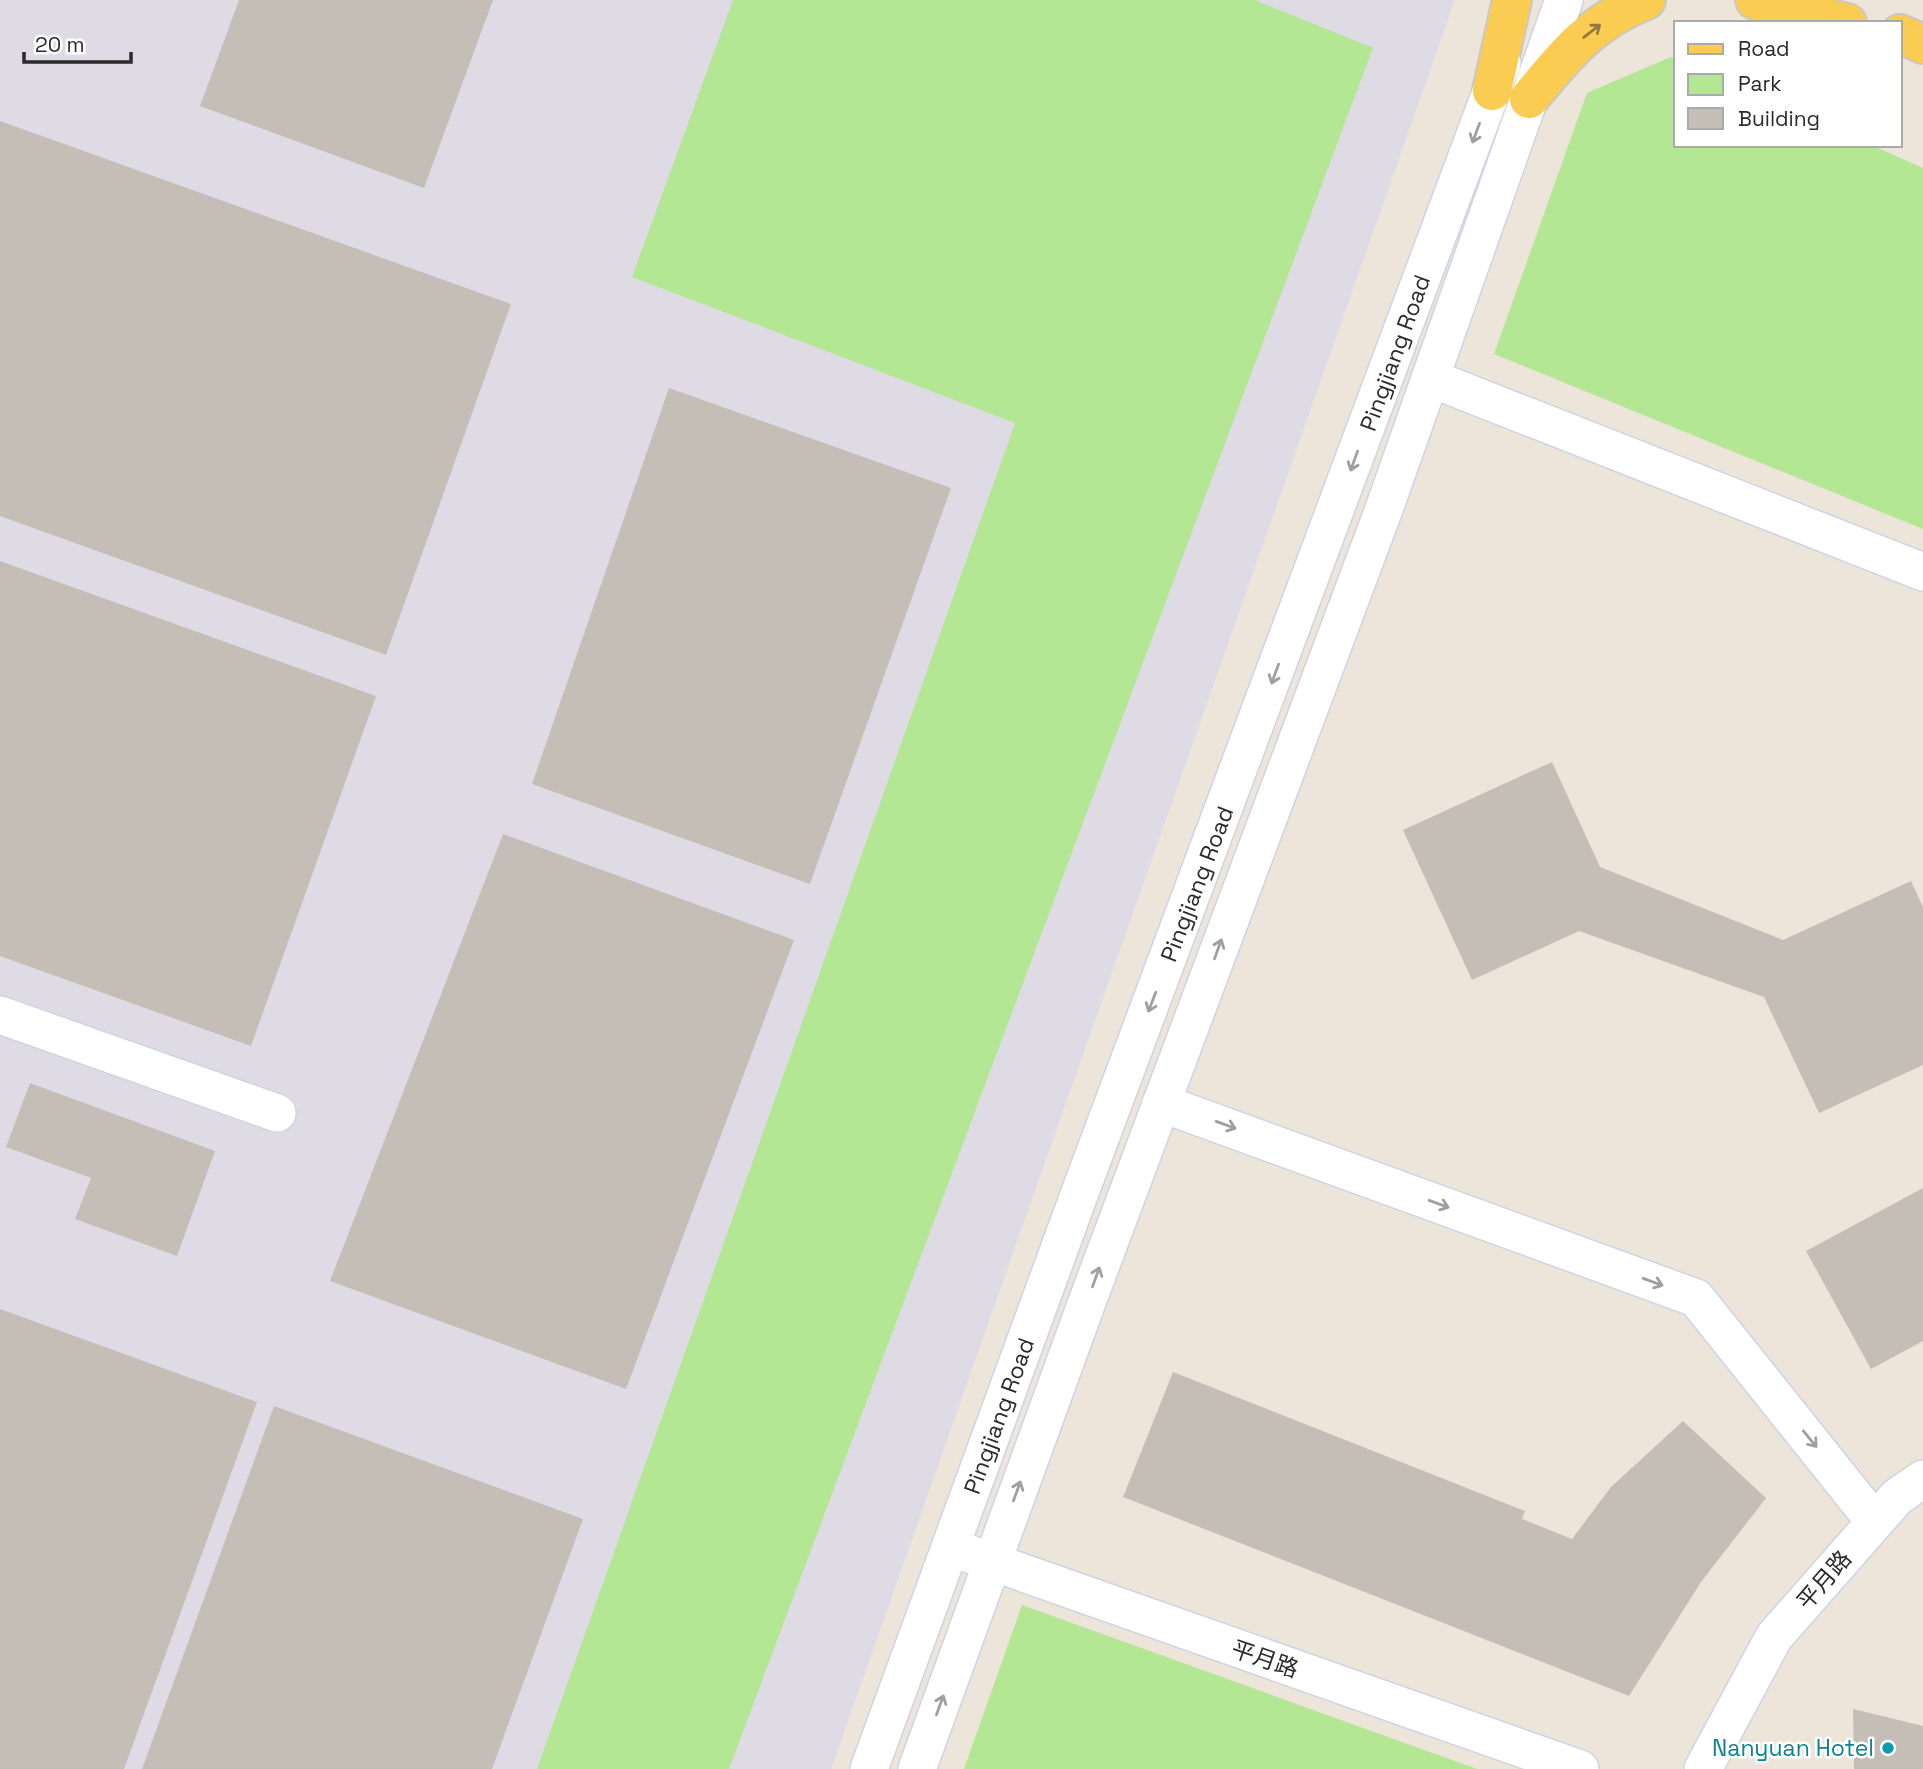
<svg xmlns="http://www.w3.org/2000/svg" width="1923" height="1769" font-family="'Space Grotesk','Noto Sans SC',sans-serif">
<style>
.industrial{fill:#dedbe5}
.green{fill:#b3e793}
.building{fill:#c5beb7}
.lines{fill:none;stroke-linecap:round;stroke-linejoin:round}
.minor-casing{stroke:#cfd4e4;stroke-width:40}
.major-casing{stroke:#c8c8c8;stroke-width:42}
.minor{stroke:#fff;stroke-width:37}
.major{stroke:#facc52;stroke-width:38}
.oneway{stroke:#927b3e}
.oneway2{stroke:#9f9f9f}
.culture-dot{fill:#0f9aa8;stroke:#fff;stroke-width:2.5}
.labels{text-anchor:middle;stroke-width:5;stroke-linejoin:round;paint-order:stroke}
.street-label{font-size:23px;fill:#2a2a2a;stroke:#fff}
.culture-label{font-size:23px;fill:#0d838f;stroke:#fff;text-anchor:end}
</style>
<rect width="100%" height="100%" fill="#ede4da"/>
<path class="industrial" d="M0 0H1455L831 1769H0Z"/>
<g class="green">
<path d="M733 0H1255L1373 48 729 1769H537L1015 423 632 277Z"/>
<path d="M1671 57 1676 59V145H1871L1923 168V529L1494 354 1587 93Z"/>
<path d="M1022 1605 1477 1769H964Z"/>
</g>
<g class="building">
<path d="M239 0H493L424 188 200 106Z"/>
<path d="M0 121 511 304 386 655 0 516Z"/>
<path d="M669 388 951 488 810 884 532 784Z"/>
<path d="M0 561 376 696 251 1046 0 956Z"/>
<path d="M1552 762 1600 867 1783 940 1911 881 1923 907V1065L1819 1113 1764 997 1579 931 1472 980 1403 830Z"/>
<path d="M503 834 794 940 626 1389 330 1281Z"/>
<path d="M30 1083 215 1151 177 1256 75 1219 91 1178 6 1147Z"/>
<path d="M1923 1188V1341L1871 1369 1806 1251Z"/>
<path d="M0 1309 257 1402 124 1769H0Z"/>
<path d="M1173 1372 1525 1511 1522 1519 1572 1539 1611 1487 1683 1421 1766 1498 1701 1582 1629 1696 1123 1497Z"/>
<path d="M274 1406 583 1519 492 1769H142Z"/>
<path d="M1853 1709 1923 1726V1769H1854Z"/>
</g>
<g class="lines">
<defs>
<g id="minor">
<path d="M1430 378 1923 572"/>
<path d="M0 1015 277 1113"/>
<path d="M1161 1103 1696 1298 1875 1522"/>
<path d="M967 1553 1580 1769"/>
<path d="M869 1769 1079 1195 1502 63"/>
<path d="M917 1769 1087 1302 1384 509 1564 0"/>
<path d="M1703 1769 1774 1637 1897 1497 1923 1479"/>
</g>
<g id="major">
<path d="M1755 0 1847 23"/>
<path d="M1900 34 1923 44"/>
<path d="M1492 91 1512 0"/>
<path d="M1529 99C1564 56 1592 21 1646 0"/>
</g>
</defs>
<use href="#minor" class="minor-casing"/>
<use href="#major" class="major-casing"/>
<use href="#minor" class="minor"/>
<use href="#major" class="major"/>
</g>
<defs><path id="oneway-shaft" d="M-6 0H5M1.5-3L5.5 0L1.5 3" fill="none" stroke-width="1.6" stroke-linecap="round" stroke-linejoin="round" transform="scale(1.75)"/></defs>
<use class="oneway" href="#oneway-shaft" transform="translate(1592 31) rotate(-38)"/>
<g class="oneway2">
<use href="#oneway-shaft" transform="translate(1476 133) rotate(110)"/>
<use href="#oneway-shaft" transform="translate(1354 461) rotate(110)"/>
<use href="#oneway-shaft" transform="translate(1275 674) rotate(110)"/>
<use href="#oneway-shaft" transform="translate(1218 949) rotate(-70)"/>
<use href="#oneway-shaft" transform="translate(1152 1002) rotate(111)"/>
<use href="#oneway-shaft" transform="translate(1226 1125) rotate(20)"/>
<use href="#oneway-shaft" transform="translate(1439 1204) rotate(20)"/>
<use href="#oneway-shaft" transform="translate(1096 1277) rotate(-70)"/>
<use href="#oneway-shaft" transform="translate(1653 1282) rotate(20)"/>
<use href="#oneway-shaft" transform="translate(1810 1439) rotate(51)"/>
<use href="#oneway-shaft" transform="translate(1017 1491) rotate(-70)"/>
<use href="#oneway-shaft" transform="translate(940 1705) rotate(-70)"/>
</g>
<circle class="culture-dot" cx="1888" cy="1748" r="7"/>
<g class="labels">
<g class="street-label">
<text transform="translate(1395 353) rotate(-70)" y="8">Pingjiang Road</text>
<text transform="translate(1197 884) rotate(-69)" y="8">Pingjiang Road</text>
<text transform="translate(999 1416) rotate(-70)" y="8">Pingjiang Road</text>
<text transform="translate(1824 1580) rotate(-49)" y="8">平月路</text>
<text transform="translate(1265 1659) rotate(19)" y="8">平月路</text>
</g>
<g class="culture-label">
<text x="1874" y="1756">Nanyuan Hotel</text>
</g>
</g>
<rect x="1674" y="21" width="228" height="126" fill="#ffffff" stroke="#aaaaaa" stroke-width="2"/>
<rect x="1688" y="44" width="35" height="10" fill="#facc52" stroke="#aaaaaa" stroke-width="2"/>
<text x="1738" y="56" font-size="21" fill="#2a2a2a">Road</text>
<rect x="1688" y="74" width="35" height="21" fill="#b3e793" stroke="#aaaaaa" stroke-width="2"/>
<text x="1738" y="91" font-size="21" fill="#2a2a2a">Park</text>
<rect x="1688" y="108" width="35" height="21" fill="#c5beb7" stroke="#aaaaaa" stroke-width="2"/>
<text x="1738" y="126" font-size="21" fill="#2a2a2a">Building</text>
<path d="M24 52v10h107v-10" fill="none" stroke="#2a2a2a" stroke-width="3.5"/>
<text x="35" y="52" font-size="21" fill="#2a2a2a" stroke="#ffffff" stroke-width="5" paint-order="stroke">20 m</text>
</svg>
